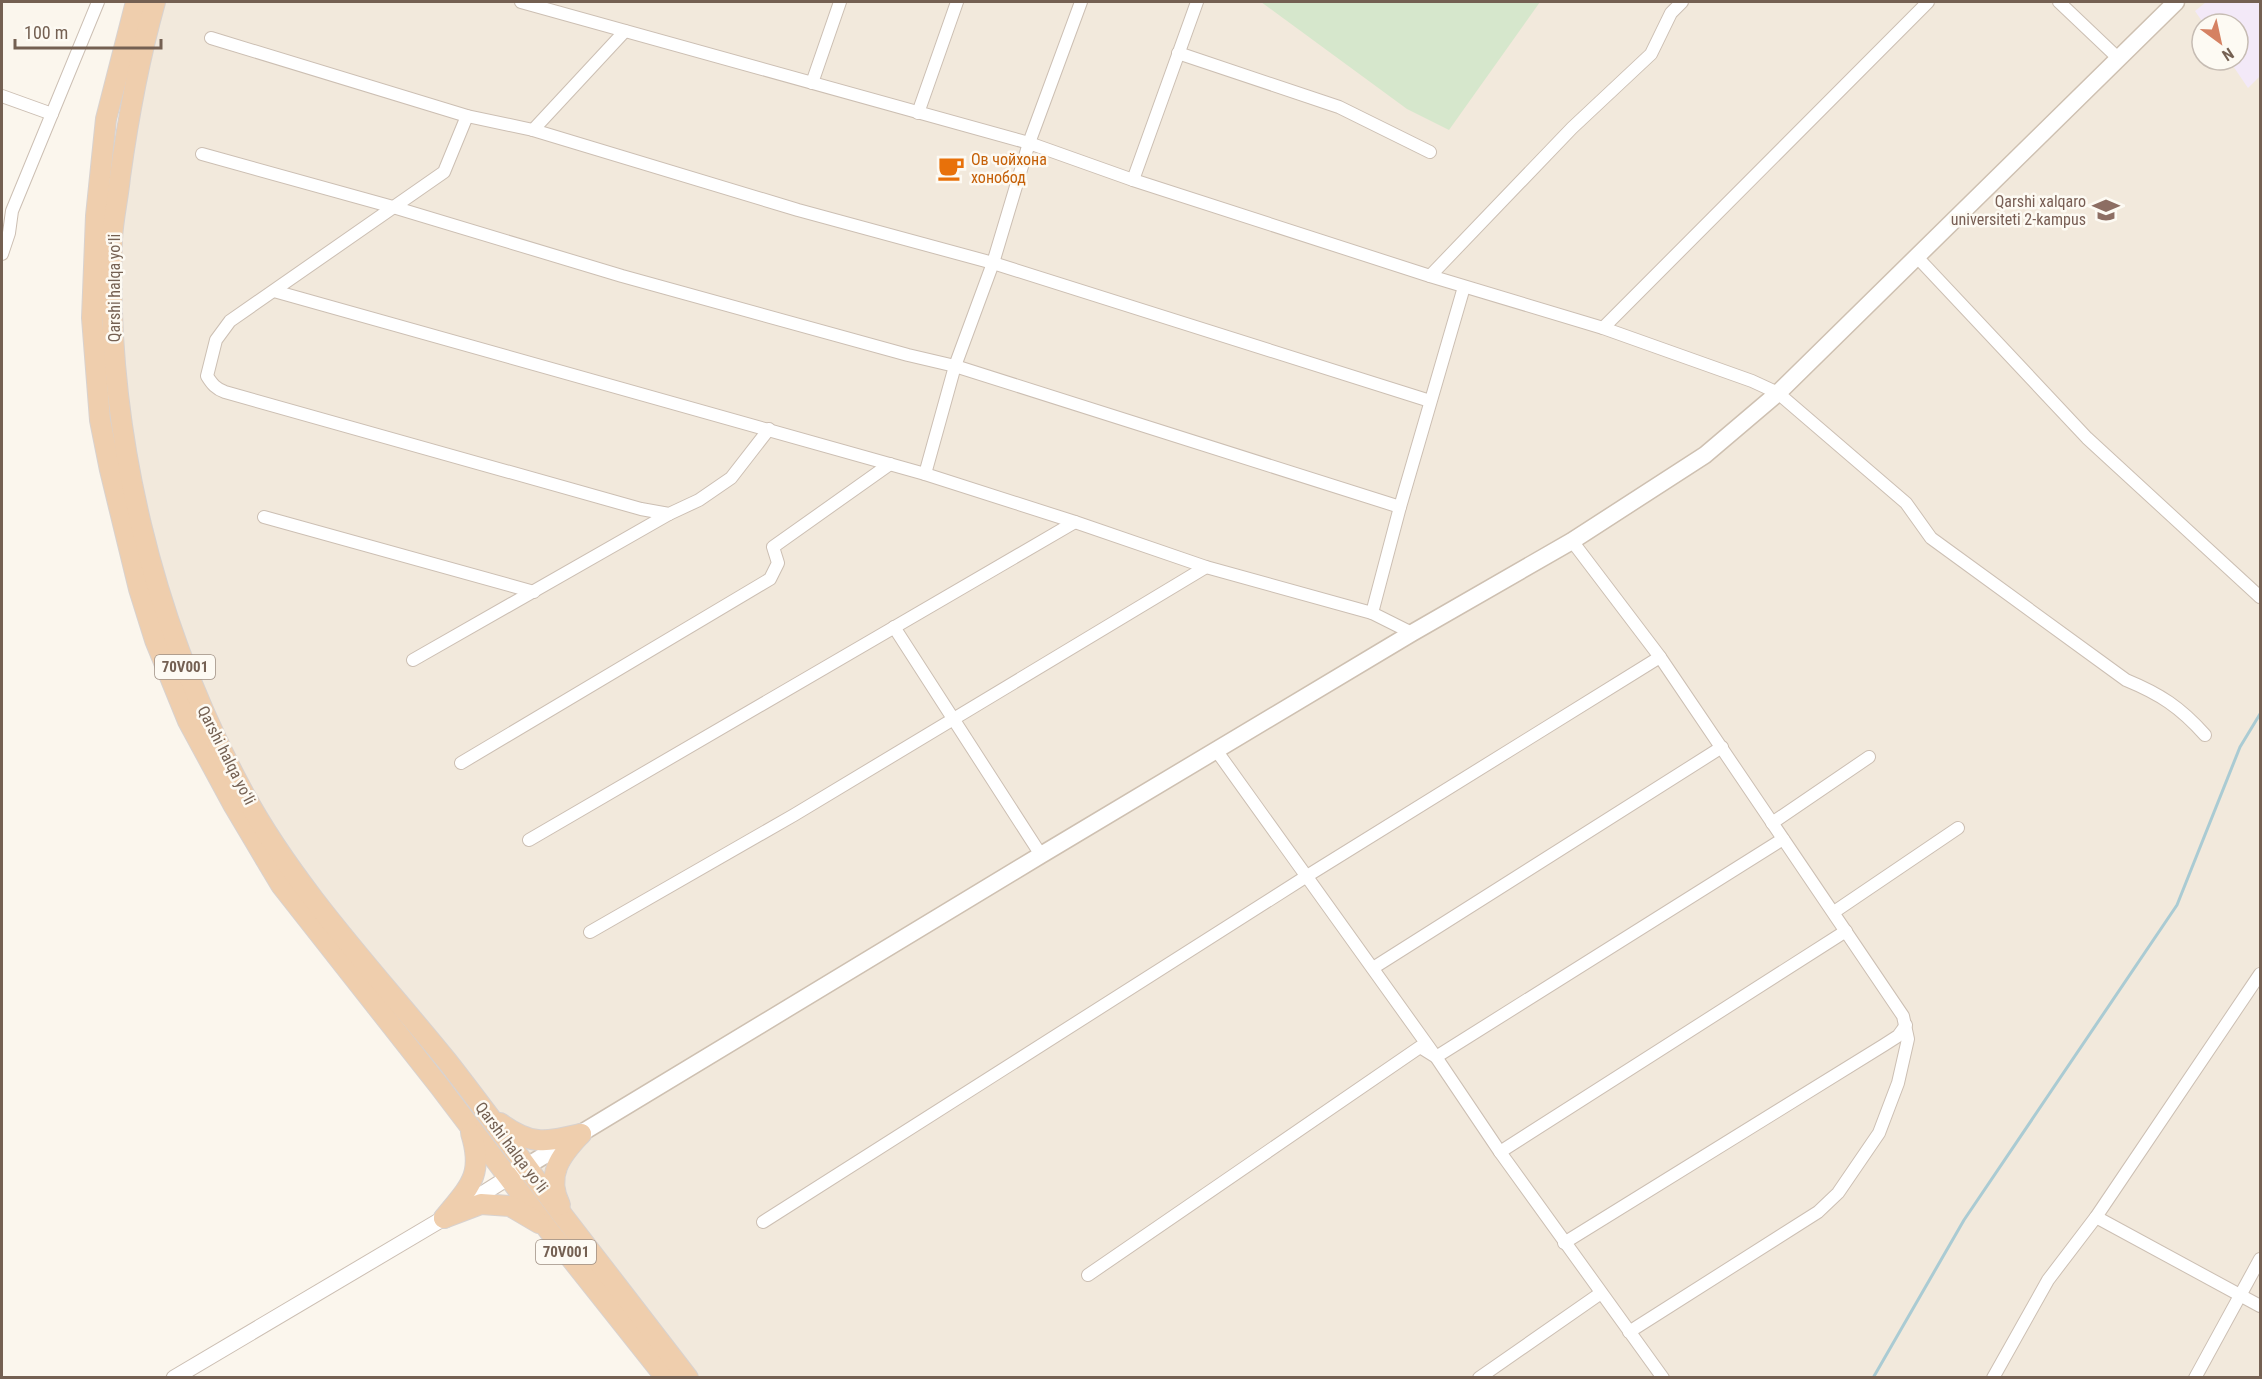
<svg xmlns="http://www.w3.org/2000/svg" width="2262" height="1379" font-family="'Roboto Condensed',sans-serif">
<style>
.residential{fill:#f2e9dc;fill-rule:evenodd}
.education{fill:#f3e9f8}
.green{fill:#d6e7cc}
.lines{fill:none;stroke-linecap:round;stroke-linejoin:round}
.stream{stroke:#aacbd3;stroke-width:3}
.minor-casing{stroke:#ccbfb3;stroke-width:14}
.tertiary-casing{stroke:#ccbfb3;stroke-width:17}
.secondary-casing{stroke:#cec0b1;stroke-width:19}
.trunk-casing{stroke:#d8d2cf;stroke-width:22}
.minor{stroke:#fff;stroke-width:12}
.tertiary{stroke:#fff;stroke-width:15}
.secondary{stroke:#fff;stroke-width:16}
.trunk{stroke:#efcead;stroke-width:20}
.labels{text-anchor:middle;stroke-width:5;stroke-linejoin:round;paint-order:stroke}
.shield{fill:#fdfaf3;stroke:#9d8e82;stroke-width:1.5}
.shield-label{font-size:15px;font-weight:bold;fill:#746052}
.food-label{font-size:16px;fill:#c56008;stroke:#fdfaf3;text-anchor:start}
.education-label{font-size:16px;fill:#785e54;stroke:#fdfaf3;text-anchor:end}
.street-label{font-size:16px;fill:#746052;stroke:#fdfaf3}
</style>
<rect width="100%" height="100%" fill="#fbf6ed"/>
<path class="residential" d="M155 2H2260V1377H687L245 797 207 720 134 495 112 236ZM2202 24H2238V60H2202Z"/>
<path class="education" d="M2206 2H2260V76L2248 88 2229 60H2238V24H2204L2195 11Z"/>
<path class="green" d="M1261 2H1540L1449 130 1407 109Z"/>
<g class="lines">
<path class="stream" d="M1873 1378 1964 1220 2177 905 2240 747 2260 714"/>
<defs>
<g id="minor">
<path d="M521 2 1029 143 1133 180 1430 276 1603 328 1752 381 1778 393 1906 503 1931 538 2126 680C2160 694 2180 707 2205 735"/>
<path d="M2059 2 2118 58"/>
<path d="M211 38 467 116 533 130 798 210 993 263 1430 401"/>
<path d="M1178 53 1339 107 1430 152"/>
<path d="M812 83 840 2"/>
<path d="M2 96 52 114"/>
<path d="M918 113 957 2"/>
<path d="M467 116 444 172 230 321 216 340 207 376C212 384 216 389 225 392L641 509 669 514 699 500 731 478 769 429"/>
<path d="M533 130 625 31"/>
<path d="M202 154 393 207 622 276 908 355 955 366 1400 507"/>
<path d="M1133 180 1197 2"/>
<path d="M2 254 9 233 12 211 98 2"/>
<path d="M1916 256 2087 438 2260 597"/>
<path d="M1430 276 1572 128 1651 54 1671 13 1682 2"/>
<path d="M274 291 925 474 1075 522 1206 567 1372 613"/>
<path d="M1603 328 1928 2"/>
<path d="M925 474 955 366 993 263 1029 143 1081 2"/>
<path d="M264 517 534 592"/>
<path d="M1572 541 1660 657 1903 1016 1908 1039 1898 1083 1879 1133 1838 1193 1818 1212 1629 1332"/>
<path d="M894 627 1041 855"/>
<path d="M1412 633 1372 613 1400 507 1464 287"/>
<path d="M413 660 669 514"/>
<path d="M1216 750 1436 1057 1500 1152 1663 1378"/>
<path d="M461 763 770 579 778 563 773 547 890 464"/>
<path d="M1772 823 1869 757"/>
<path d="M529 840 1075 522"/>
<path d="M1834 912 1958 828"/>
<path d="M590 932 794 815 1206 567"/>
<path d="M1373 968 1722 747"/>
<path d="M1500 1152 1846 931"/>
<path d="M2096 1217 2260 1306"/>
<path d="M763 1222 1307 876 1660 657"/>
<path d="M1564 1243 1884 1045 1898 1036 1906 1025"/>
<path d="M1088 1275 1420 1047 1436 1057 1783 839"/>
<path d="M1479 1378 1601 1293"/>
<path d="M1993 1378 2048 1280 2096 1217 2260 974"/>
<path d="M2195 1378 2260 1259"/>
</g>
<path id="tertiary" d="M174 1378 444 1218 509 1177"/>
<path id="secondary" d="M517 1172 1041 855 1412 633 1572 541 1705 455 1778 393 2176 2"/>
<g id="trunk">
<path d="M136 2 106 119 96 216 92 318 100 420 110 470 139 589 155 640 188 721 234 806 281 885 440 1087 550 1232 666 1378"/>
<path d="M155 2C139 59 128 119 120 177 118 198 113 219 112 239 105 432 153 625 244 794 296 890 379 977 447 1061 487 1112 525 1165 564 1217 605 1271 647 1324 688 1378"/>
<path d="M500 1123C532 1146 545 1142 581 1134"/>
<path d="M560 1205C545 1175 561 1155 581 1134"/>
<path d="M444 1218 481 1204 510 1206 539 1223"/>
<path d="M444 1218C470 1186 484 1175 471 1133"/>
</g>
</defs>
<use href="#minor" class="minor-casing"/>
<use href="#tertiary" class="tertiary-casing"/>
<use href="#secondary" class="secondary-casing"/>
<use href="#trunk" class="trunk-casing"/>
<use href="#minor" class="minor"/>
<use href="#tertiary" class="tertiary"/>
<use href="#secondary" class="secondary"/>
<use href="#trunk" class="trunk"/>
</g>
<defs>
<symbol id="cafe-bare" viewBox="-9 -9 18 18"><path d="M-5.5-4.5H6V0H3Q3 3.5 0 3.5H-2.5Q-5.5 3.5-5.5 0ZM3-3.2v2h1.7v-2ZM-6 4.5H4V6H-6Z" fill="#e8710a" stroke="#fdfaf3" stroke-width="2.5" paint-order="stroke"/></symbol>
<symbol id="university-bare" viewBox="-9 -9 18 18"><path d="M0-5L7-2L0 1L-7-2ZM-4 1L0 2.5L4 1V4Q0 6-4 4Z" fill="#8d6e63" stroke="#fdfaf3" stroke-width="2.5" paint-order="stroke"/></symbol>
</defs>
<g fill-rule="evenodd">
<use href="#cafe-bare" x="932" y="149" width="38" height="38"/>
<use href="#university-bare" x="2087" y="191" width="38" height="38"/>
</g>
<g class="labels">
<g class="shield">
<rect x="155" y="655" width="60" height="24" rx="4.5"/>
<rect x="536" y="1240" width="60" height="24" rx="4.5"/>
</g>
<g class="shield-label">
<text x="185" y="672">70V001</text>
<text x="566" y="1257">70V001</text>
</g>
<g class="food-label">
<text x="971" y="165">Ов чойхона<tspan x="971" dy="18">хонобод</tspan></text>
</g>
<g class="education-label">
<text x="2086" y="207">Qarshi xalqaro<tspan x="2086" dy="18">universiteti 2-kampus</tspan></text>
</g>
<g class="street-label">
<text transform="translate(114 288) rotate(-90)" y="6">Qarshi halqa yoʻli</text>
<text transform="translate(227 755) rotate(63)" y="6">Qarshi halqa yoʻli</text>
<text transform="translate(512 1147) rotate(53)" y="6">Qarshi halqa yoʻli</text>
</g>
</g>
<rect width="2262" height="1379" fill="none" stroke="#746052" stroke-width="6"/>
<g transform="translate(2220 42) rotate(147)"><circle r="28" fill="#fdfaf3" stroke="#c6bcb3" stroke-width="1.5"/>
<path d="M0-4.5L10 22L0 15L-10 22Z" fill="#d58162"/>
<text y="-9" font-size="16" font-weight="bold" text-anchor="middle" fill="#746052">N</text>
</g>
<path d="M15 39v9h146v-9" fill="none" stroke="#746052" stroke-width="3"/>
<text x="24" y="39" font-size="18" fill="#746052" stroke="#fdfaf3" stroke-width="4.5" paint-order="stroke">100 m</text>
</svg>
